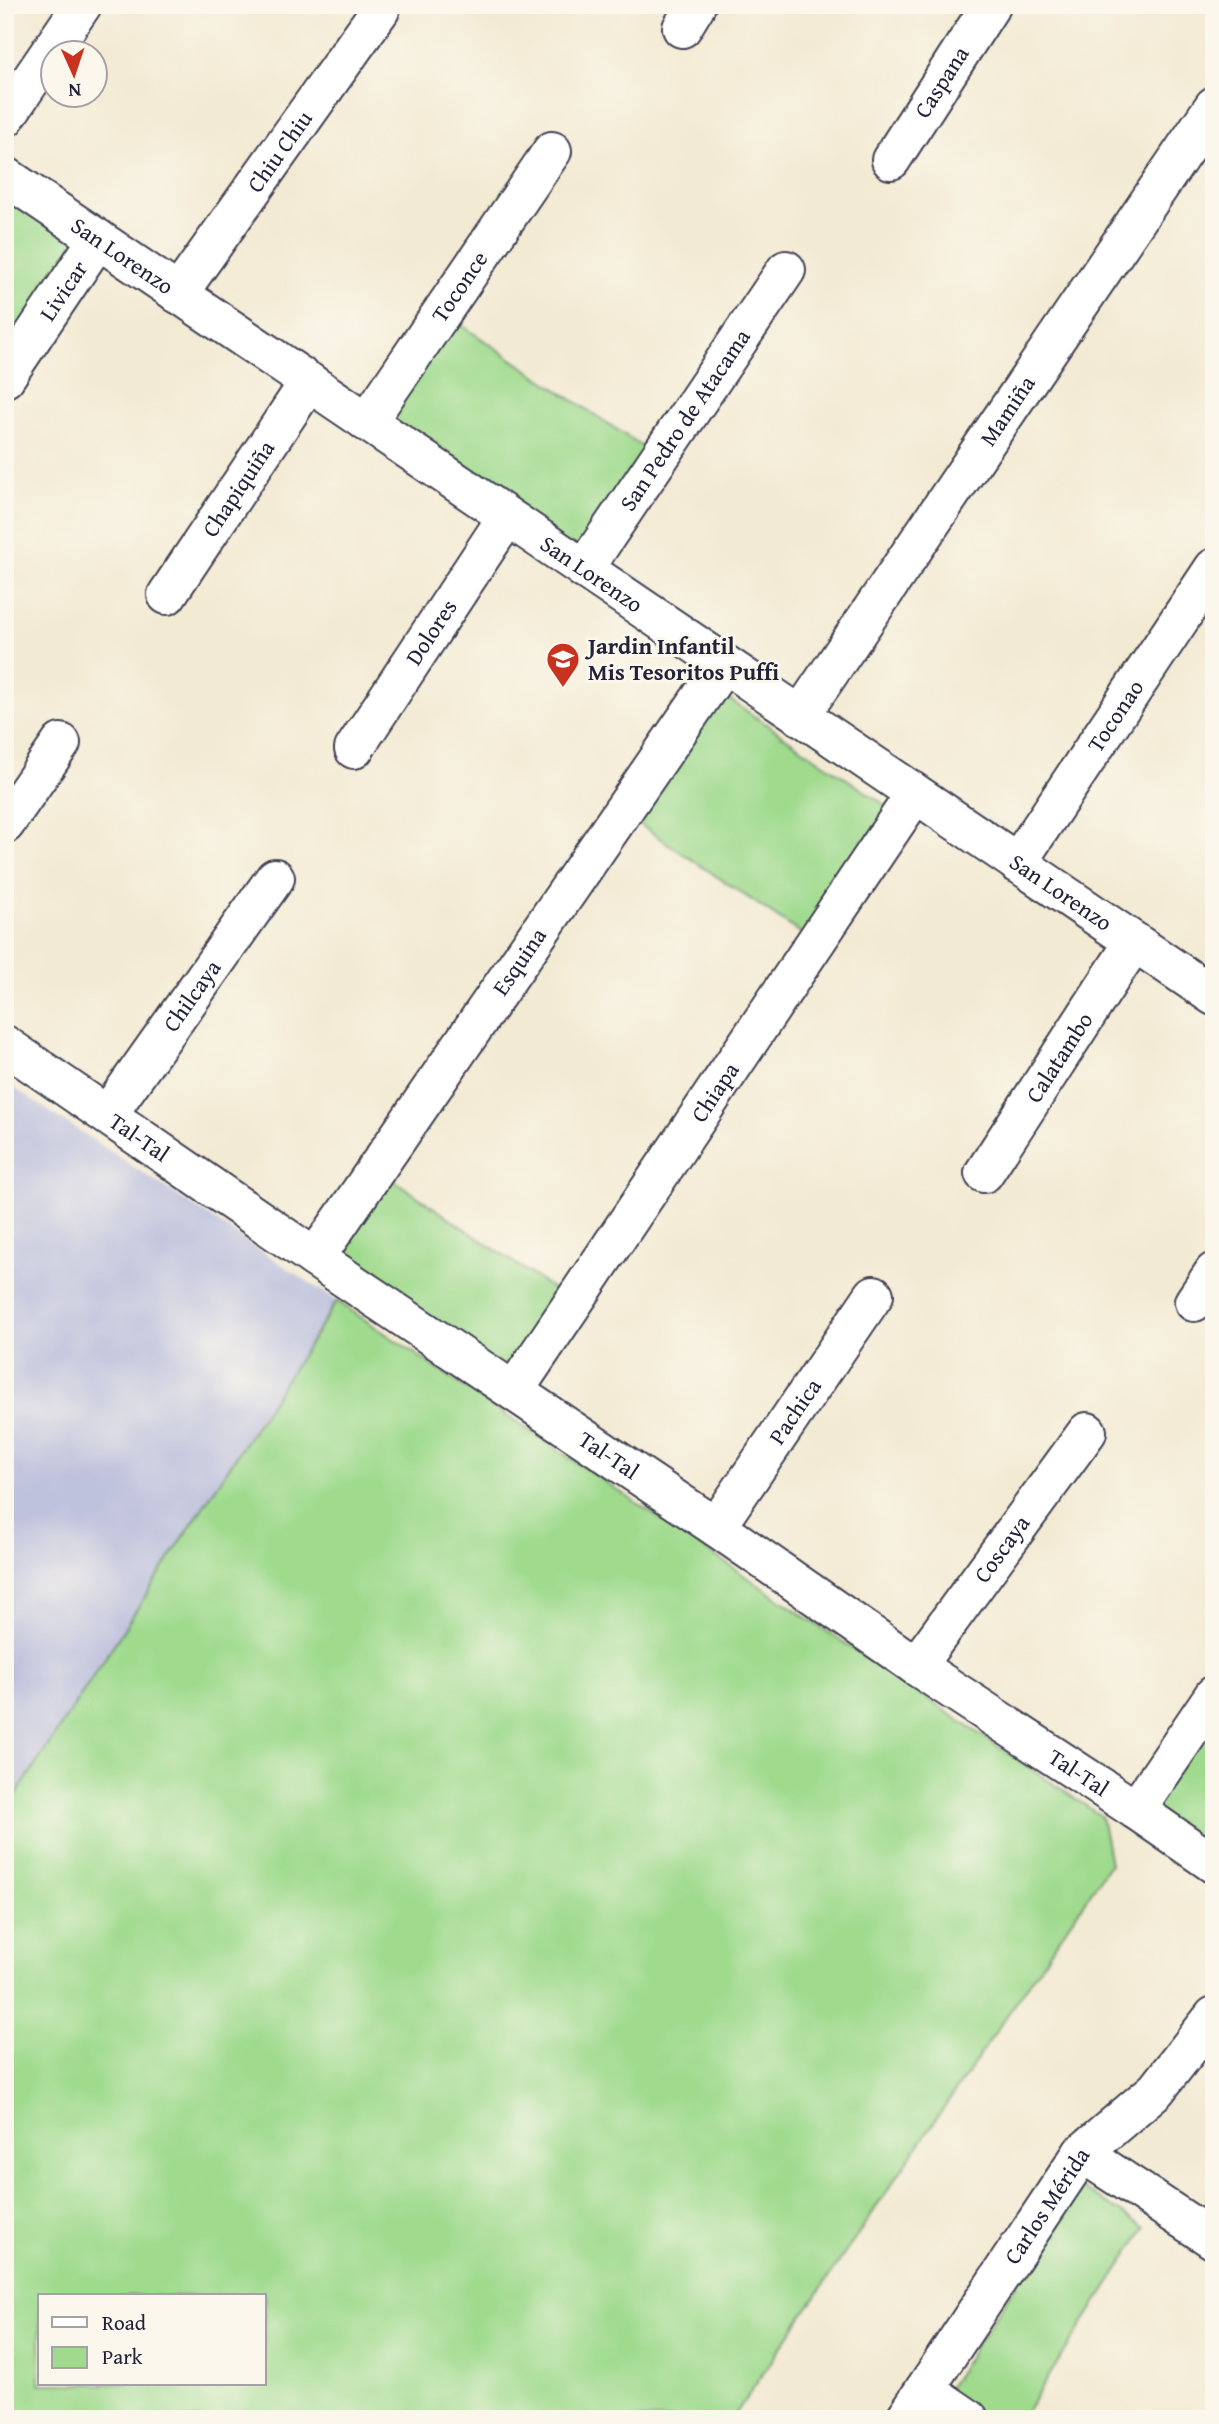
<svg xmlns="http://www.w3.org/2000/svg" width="1219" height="2424" font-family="'Gentium Book Plus',serif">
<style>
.industrial{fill:#bfc2dd}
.green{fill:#9fda8d;stroke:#607e64;stroke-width:2;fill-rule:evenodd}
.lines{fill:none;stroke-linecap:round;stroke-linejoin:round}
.minor-casing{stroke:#414052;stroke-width:42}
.minor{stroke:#fff;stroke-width:38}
.labels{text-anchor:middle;stroke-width:6;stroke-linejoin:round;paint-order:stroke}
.street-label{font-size:23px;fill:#22223b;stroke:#fbf7ec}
.poi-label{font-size:23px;font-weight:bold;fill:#22223b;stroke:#fbf7ec;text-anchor:start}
</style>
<rect width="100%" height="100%" fill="#fbf7ec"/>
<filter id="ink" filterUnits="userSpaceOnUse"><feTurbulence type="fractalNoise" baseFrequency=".0143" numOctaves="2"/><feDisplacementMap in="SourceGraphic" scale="14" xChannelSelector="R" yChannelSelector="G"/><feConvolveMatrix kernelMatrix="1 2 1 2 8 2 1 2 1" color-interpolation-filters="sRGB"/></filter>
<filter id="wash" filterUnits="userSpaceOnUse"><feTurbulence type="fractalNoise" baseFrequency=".00686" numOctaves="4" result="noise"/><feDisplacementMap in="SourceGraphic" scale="28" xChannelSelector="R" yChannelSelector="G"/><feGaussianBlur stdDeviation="1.57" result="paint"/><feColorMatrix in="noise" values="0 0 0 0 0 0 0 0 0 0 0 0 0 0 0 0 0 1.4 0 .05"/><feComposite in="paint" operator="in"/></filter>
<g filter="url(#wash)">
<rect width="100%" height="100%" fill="#f3ead3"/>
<path class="industrial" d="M5 1082 337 1301 5 1812Z"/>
<g class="green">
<path d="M5 176 98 239 5 378Z"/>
<path d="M442 312 659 458 584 569 367 422Z"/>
<path d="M723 695 894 811 808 938 636 822Z"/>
<path d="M376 1168 573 1303 514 1391 315 1258Z"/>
<path d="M337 1301 1101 1816 1110 1864 732 2419H5V1812ZM264 2296V2384H40V2296Z"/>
<path d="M1214 1695V1839L1202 1856 1136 1810Z"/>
<path d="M1081 2187 1145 2228 1021 2419H927Z"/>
</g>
</g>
<g filter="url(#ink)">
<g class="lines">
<defs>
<g id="minor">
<path d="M682 28 696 5"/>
<path d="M5 118 82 5"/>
<path id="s1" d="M891 160 991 5"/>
<path id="s2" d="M5 176 1214 996"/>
<path id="s3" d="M178 294 380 10"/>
<path id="s4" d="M5 378 98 239"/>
<path id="s5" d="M367 422 552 151"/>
<path id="s6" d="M584 569 786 270"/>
<path id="s7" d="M167 595 309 382"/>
<path id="s8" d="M800 716 1214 106"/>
<path id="s9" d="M354 749 507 517"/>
<path d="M5 824 61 743"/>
<path id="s10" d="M1017 863 1214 568"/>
<path id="s11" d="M5 1045 315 1258 716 1527 916 1666 1136 1810 1214 1864"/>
<path id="s12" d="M108 1114 275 878"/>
<path id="s13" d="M984 1173 1134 942"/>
<path id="s14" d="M315 1258 724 664"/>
<path d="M1194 1302 1214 1272"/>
<path id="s15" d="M514 1391 915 794"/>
<path id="s16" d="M716 1527 874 1295"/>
<path id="s17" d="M916 1666 1087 1432"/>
<path d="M1136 1810 1214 1695"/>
<path d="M1082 2153 1214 2240"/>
<path d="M925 2389 969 2419"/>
<path id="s18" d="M905 2419 1082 2153 1156 2090 1214 2016"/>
</g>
</defs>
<use href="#minor" class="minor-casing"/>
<use href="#minor" class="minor"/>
</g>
</g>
<defs>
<symbol id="school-pin" viewBox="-11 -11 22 30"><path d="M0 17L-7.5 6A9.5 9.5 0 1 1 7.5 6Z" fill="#c8321e" stroke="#fbf7ec"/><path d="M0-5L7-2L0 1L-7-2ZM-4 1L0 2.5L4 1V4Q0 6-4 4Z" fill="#fff"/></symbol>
</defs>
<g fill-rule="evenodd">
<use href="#school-pin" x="544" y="640" width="38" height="52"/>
</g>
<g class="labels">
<g class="street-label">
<text dy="8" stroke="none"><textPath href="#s1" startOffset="93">Caspana</textPath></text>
<text dy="8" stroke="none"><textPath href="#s3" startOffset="175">Chiu Chiu</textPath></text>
<text dy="8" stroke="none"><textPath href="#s2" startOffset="142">San Lorenzo</textPath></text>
<text dy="8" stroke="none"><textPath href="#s5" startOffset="164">Toconce</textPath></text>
<text dy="8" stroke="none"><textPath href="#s4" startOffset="105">Livicar</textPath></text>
<text dy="8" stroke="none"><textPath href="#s8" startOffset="369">Mamiña</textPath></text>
<text dy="8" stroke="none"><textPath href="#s6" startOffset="180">San Pedro de Atacama</textPath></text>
<text dy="8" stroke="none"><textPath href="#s7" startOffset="128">Chapiquiña</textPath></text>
<text dy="8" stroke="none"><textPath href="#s2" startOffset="709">San Lorenzo</textPath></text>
<text dy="8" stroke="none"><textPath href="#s9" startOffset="140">Dolores</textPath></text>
<text dy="8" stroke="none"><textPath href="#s10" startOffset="177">Toconao</textPath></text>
<text dy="8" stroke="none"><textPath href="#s2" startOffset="1276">San Lorenzo</textPath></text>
<text dy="8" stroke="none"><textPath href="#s14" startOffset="360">Esquina</textPath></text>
<text dy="8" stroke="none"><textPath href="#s12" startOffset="145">Chilcaya</textPath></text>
<text dy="8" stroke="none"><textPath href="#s13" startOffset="138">Calatambo</textPath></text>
<text dy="8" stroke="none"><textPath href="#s15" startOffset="360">Chiapa</textPath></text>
<text dy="8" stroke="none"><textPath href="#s11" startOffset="163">Tal-Tal</textPath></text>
<text dy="8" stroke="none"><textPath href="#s16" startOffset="140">Pachica</textPath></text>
<text dy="8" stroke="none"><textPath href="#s11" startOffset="730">Tal-Tal</textPath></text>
<text dy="8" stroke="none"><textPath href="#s17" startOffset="145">Coscaya</textPath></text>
<text dy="8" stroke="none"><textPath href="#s11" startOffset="1297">Tal-Tal</textPath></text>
<text dy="8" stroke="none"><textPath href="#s18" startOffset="256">Carlos Mérida</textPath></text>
</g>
<g class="poi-label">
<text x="588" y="654">Jardin Infantil<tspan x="588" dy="26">Mis Tesoritos Puffi</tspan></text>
</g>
</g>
<rect width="1219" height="2424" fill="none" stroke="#fbf7ec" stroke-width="28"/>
<rect x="38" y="2294" width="228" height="91" fill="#fbf7ec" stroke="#a4a2a5" stroke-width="2"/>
<rect x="52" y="2317" width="35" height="10" fill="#ffffff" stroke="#a4a2a5" stroke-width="2"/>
<text x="102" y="2330" font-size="21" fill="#22223b">Road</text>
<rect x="52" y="2347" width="35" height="21" fill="#9fda8d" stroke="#a4a2a5" stroke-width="2"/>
<text x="102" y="2364" font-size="21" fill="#22223b">Park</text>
<g transform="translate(74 74) rotate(177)"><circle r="33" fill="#fbf7ec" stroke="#a4a2a5" stroke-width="2"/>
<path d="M0-5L12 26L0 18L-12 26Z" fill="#c8321e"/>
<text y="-10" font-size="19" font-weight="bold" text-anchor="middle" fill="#22223b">N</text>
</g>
</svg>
